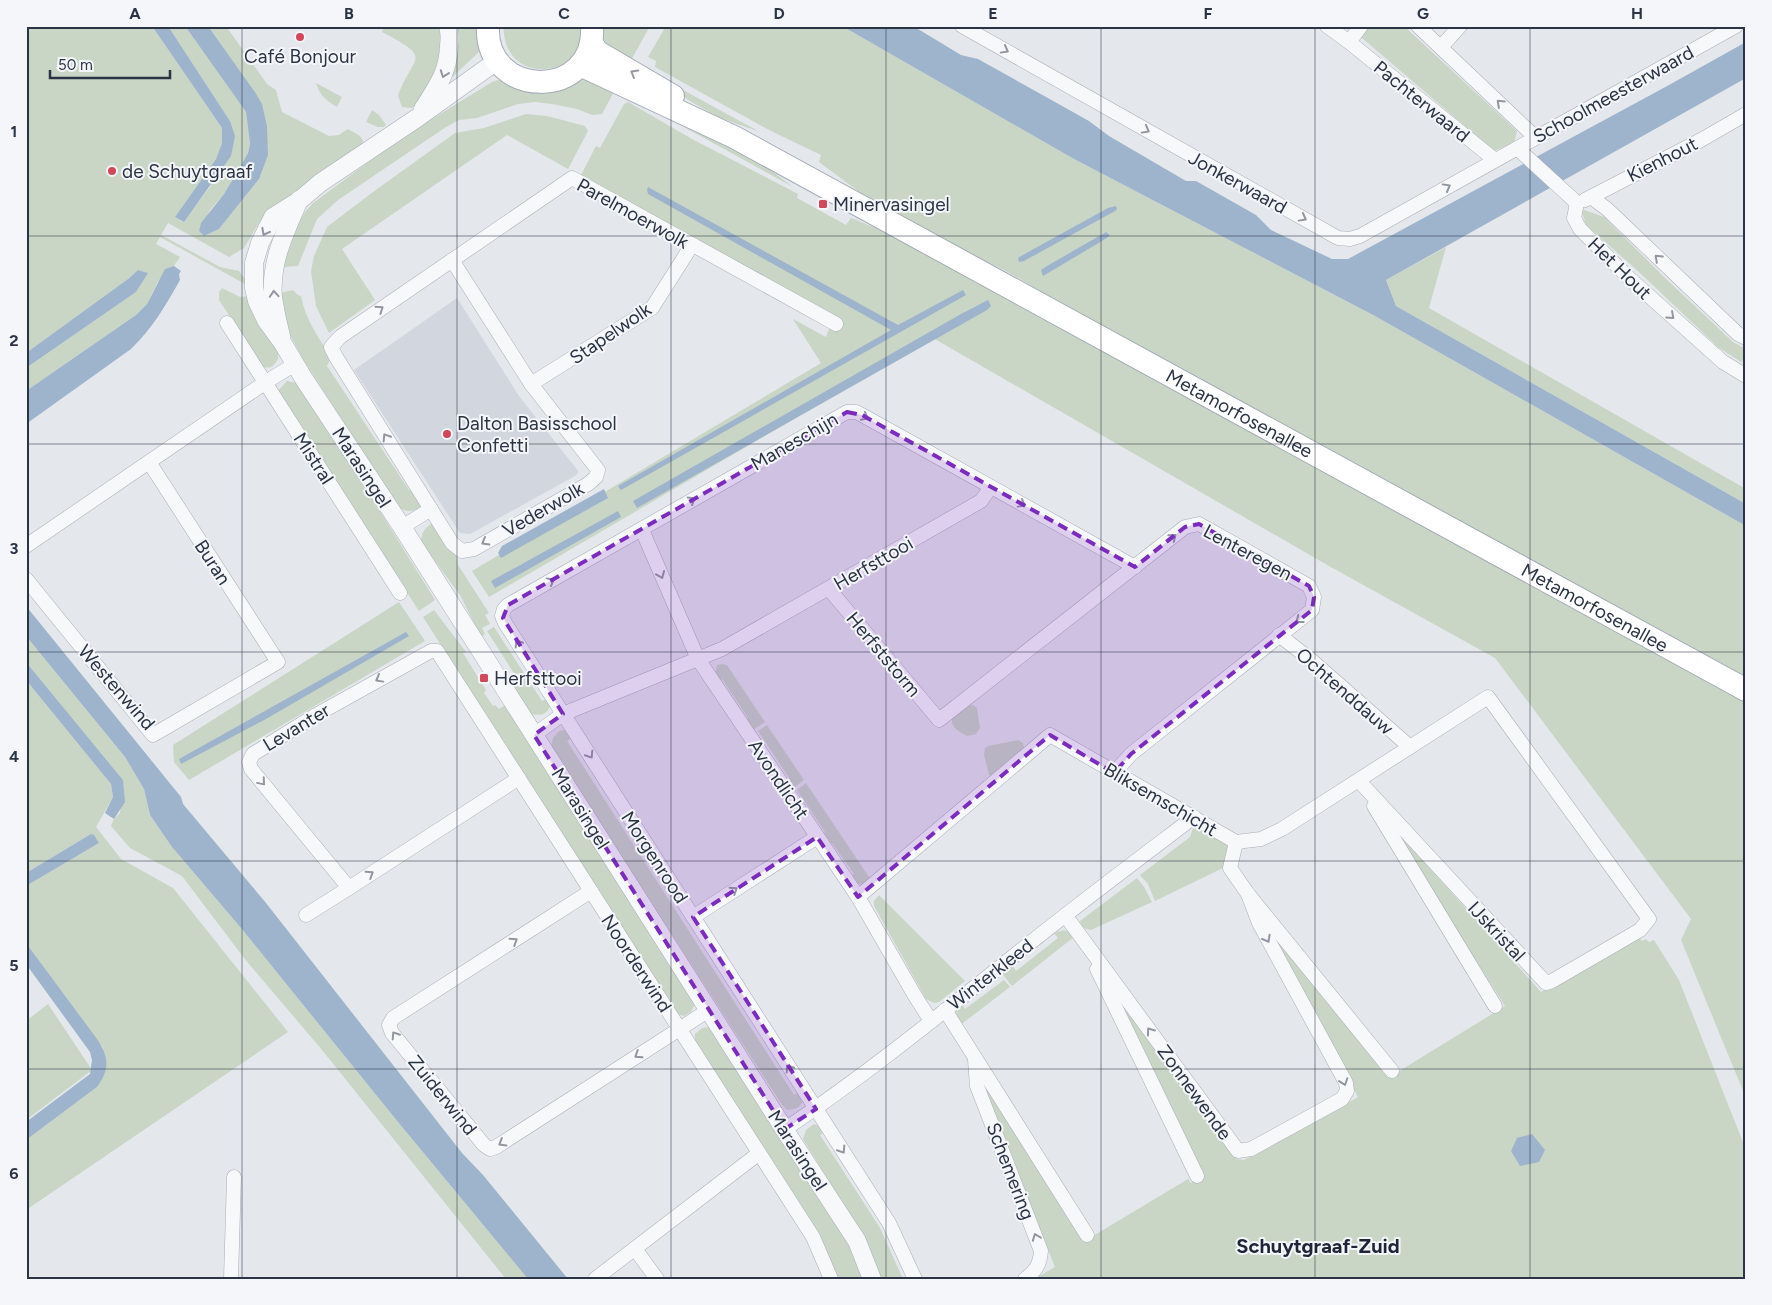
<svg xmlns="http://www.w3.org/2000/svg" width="1772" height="1305" font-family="Figtree,sans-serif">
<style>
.built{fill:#d2d6de}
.green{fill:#c9d6c5;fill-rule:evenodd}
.water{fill:#9eb4cc}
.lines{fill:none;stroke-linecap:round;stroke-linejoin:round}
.minor-casing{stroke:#a9aeb7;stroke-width:15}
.tertiary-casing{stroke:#a9aeb7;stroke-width:19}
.primary-casing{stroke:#a3abb8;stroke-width:24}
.minor{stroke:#f7f8fa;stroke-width:14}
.tertiary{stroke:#f7f8fa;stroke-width:18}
.primary{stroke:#fff;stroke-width:22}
.oneway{stroke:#9196a0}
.oneway2{stroke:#959aa2}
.marked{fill:#7b2cbf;fill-opacity:0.2;stroke:#7b2cbf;stroke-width:4;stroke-dasharray:10 6;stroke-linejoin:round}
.grid{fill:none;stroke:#2b3445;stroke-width:1;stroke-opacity:0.55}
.poi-dot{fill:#d3475a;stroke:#f4f6f9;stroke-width:2}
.labels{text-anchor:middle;stroke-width:4;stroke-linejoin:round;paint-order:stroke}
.poi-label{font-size:19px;fill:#2b3445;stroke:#f4f6f9;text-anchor:start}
.street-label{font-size:19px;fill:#2b3445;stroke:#f4f6f9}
.neighbourhood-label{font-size:20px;font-weight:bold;fill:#1d2536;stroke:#f4f6f9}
.neatline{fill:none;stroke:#2b3445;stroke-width:2}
.grid-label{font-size:16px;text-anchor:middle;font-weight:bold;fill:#2b3445}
</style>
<rect width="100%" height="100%" fill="#e4e7ec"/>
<path class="built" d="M457 298 519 396 579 472 575 476 470 534 460 533 354 370Z"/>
<g class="green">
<path d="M26 26H152L222 128V143L216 159 175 217 183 222 210 187 230 121 168 26H185L246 112 250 144 248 153 239 171 224 194 210 210 199 231 204 236 219 229 259 179 255 92 208 26H226L267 84 276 90 282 112 329 136 339 135 348 129 360 136 363 141 362 144 270 211 259 223 244 248 229 257 168 223 161 235 220 267 239 271 248 283 245 284 160 237 156 244 180 257 173 267 158 281 147 304 136 315 26 391V368L136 292 147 273 138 270 128 279 26 353Z"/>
<path d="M384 26H441L444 53 421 102 412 108 402 107 398 96C413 54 435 60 382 32Z"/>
<path d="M453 26H481V50L445 84Z"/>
<path d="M503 26H582C582 31 582 37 581 42 572 72 527 80 510 52 505 44 504 36 503 26Z"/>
<path d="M601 26H650L629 64C616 53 601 45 601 26Z"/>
<path d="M666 26H842L1074 159 1375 316 1746 526V681L1048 297C1027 282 1005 270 981 259L866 197 819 162 821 155 771 131 655 67 656 61 648 57ZM1106 232 1110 235 1107 238 1041 270Z"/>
<path d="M1367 26H1404L1517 131 1514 143 1494 151 1361 37Z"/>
<path d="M650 72 760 132 718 117 690 101 648 74Z"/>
<path d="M577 78 588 79 616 88 602 114 592 115 577 109 552 104 535 102 518 104 477 118 459 120 446 127 338 200 317 219 298 266 283 267 287 245 304 213 313 203 401 138 492 82 498 80 508 81Z"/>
<path d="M316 83 342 97 337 107C326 100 320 96 316 83Z"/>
<path d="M635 100 753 157 793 187Z"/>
<path d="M628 102 692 139 798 194 797 198 846 225 851 218 903 239 1746 700V1098L1681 940 1691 919 1495 658 1329 566 933 338 489 597 472 571 821 363 793 319 826 337 830 327 582 178 581 175 596 146 600 148 624 104Z"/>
<path d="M372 110 379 115 386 125 384 127H378L366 122Z"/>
<path d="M526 114 547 116 585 126 588 131 568 169 507 135 342 249 375 300 329 333 316 306 311 271 314 256 327 227 373 192 455 133 484 128Z"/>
<path d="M1581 209 1604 217 1665 278 1733 342 1746 349V357L1741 362 1718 347 1638 271 1586 225Z"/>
<path d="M1446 247 1429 308 1746 489V504L1396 306 1386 280Z"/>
<path d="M222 288 240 297 250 296 278 351V359C274 366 270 370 262 366L219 300V292Z"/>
<path d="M293 290 298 295 301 296C306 321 318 336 331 358L327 366 409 490 417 492 421 498V506C414 513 405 512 398 507L303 359 288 331 280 293Z"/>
<path d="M287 381 301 384 435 600 419 611 278 391Z"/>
<path d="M433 523 456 554 458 565 489 613 485 615 490 624 482 628 485 634 481 637 460 595 421 542C421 533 425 527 433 523Z"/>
<path d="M399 602 425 641 189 780 174 762 173 745Z"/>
<path d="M434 610 466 652 463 653 486 690 484 693 493 706 495 705 499 709 505 705 695 1004 691 1012 684 1016 676 1014 423 617Z"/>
<path d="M494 627 542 701 548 698 551 704C547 715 542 716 531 714L510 683 517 678 487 631Z"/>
<path d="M26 636 125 757 144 789 150 815 172 847 241 928 398 1122 528 1279H506L322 1050 244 958 182 876 130 848 111 826 114 819 120 813 123 780 26 662Z"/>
<path d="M722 664 727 665 765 722 751 731 745 721 748 718 722 679 718 682C715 675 715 672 717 665Z"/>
<path d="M26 680 111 784 113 797 96 827 121 859 173 888 288 1032 26 1210V1140L97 1087 103 1048 26 943V886L99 843 91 834 26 873Z"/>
<path d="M973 705 977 708 980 728 976 734 967 736C960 732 951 728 952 719L967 706Z"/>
<path d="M767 725 804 780 791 790 785 781 789 778 758 731Z"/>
<path d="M565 730 570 733 573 737 567 741 794 1095 800 1092 803 1100C800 1108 796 1109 787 1110L782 1105 551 747 553 738 559 731Z"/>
<path d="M1018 740 1023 743 1024 748 991 776 989 775 984 755 985 748 988 746Z"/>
<path d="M806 783 871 880 863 885 855 883 850 877 854 874 832 843 828 845 822 835 825 832 797 790Z"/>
<path d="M1193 828C1202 827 1223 837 1227 846 1229 852 1226 861 1225 867L1155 901 1148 884 1140 875 1190 837Z"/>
<path d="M1406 842 1541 992 1639 937 1642 941 1646 939 1649 942 1654 940 1679 980 1746 1150V1275L1736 1279H1034L1055 1267 985 1092 987 1089 1083 1242 1188 1179 1191 1183 1204 1177 1117 994 1236 1159 1244 1160 1358 1097 1267 930 1266 922 1388 1078 1505 1006 1403 845Z"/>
<path d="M1137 878 1144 887 1152 902 1091 930C1085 929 1081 927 1080 921Z"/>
<path d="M879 895 965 981 939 1002 934 1003 926 999 874 906V901Z"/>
<path d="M1064 930 1069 932 1074 937 1012 986 1001 972 1012 965 1016 971 1058 938 1054 933Z"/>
<path d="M1004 980 1010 987 959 1026C955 1016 954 1012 962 1005L965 1009Z"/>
<path d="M48 1004 92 1070 26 1120V1021Z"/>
<path d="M709 1027 715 1031 845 1235 863 1279H838L819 1234 695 1041V1034L702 1028Z"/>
<path d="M814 1124 819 1126 825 1131 820 1135 880 1228 903 1279H881L858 1228 803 1139 806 1130Z"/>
</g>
<g class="water">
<path d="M152 26H168L230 121 235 136 231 156 184 222 175 217 216 159 222 143V128Z"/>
<path d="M185 26H208L255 92 262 104 267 126 268 155 259 179 219 229 204 236 199 231 201 223 224 194 238 171 248 153 250 144 246 112Z"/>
<path d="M842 26H913L961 55 978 59 1089 121 1109 136 1186 181H1196L1256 215 1271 230 1332 259H1348L1669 85 1746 42V78L1386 280 1396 306 1746 504V526L1375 316 1074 159Z"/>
<path d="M648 187 898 325 963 290 966 295 621 490 618 486 891 330 648 194 647 190Z"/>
<path d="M1116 206 1117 209 1115 211 1024 261 1019 262 1018 258 1021 256 1108 208Z"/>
<path d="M1106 232 1110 235 1107 238 1043 276 1041 270 1047 266Z"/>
<path d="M174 266 181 271 179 274 180 280C166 305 152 329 131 349L26 424V391L136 315 147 304 165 269Z"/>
<path d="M138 270 148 273 136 292 26 368V353L128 279Z"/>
<path d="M988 300 991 306 987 310 637 508 633 501 961 314Z"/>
<path d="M604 489 608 498 501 558 498 553 502 546Z"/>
<path d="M618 511 621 517 495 588 491 581Z"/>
<path d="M26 606 181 797 183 804 266 903 462 1153 483 1175 568 1279H528L398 1122 241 928 172 847 150 815 144 789 125 757 26 636Z"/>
<path d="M406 632 409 636 266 719 181 764 179 759Z"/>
<path d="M26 662 123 780 125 802 114 819 105 813 113 797 111 784 26 680Z"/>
<path d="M91 834 94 835 99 843 26 886V873Z"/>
<path d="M26 943 97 1039C109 1057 110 1069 97 1087L26 1140V1122L90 1074 92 1060 90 1052 26 964Z"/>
<path d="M1532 1134 1545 1150 1539 1162 1520 1166 1511 1151 1517 1138Z"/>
</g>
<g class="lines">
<defs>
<g id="minor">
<path d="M962 26 1338 238 1350 239 1360 236 1736 26"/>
<path d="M1327 26 1349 42 1495 160"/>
<path d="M1418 26 1535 137"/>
<path d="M1349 42 1361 26"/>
<path d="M1441 47 1460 26"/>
<path d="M1517 148 1577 203"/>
<path d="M1591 197 1607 209 1738 334 1746 338"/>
<path d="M1585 200 1701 140 1746 114"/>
<path d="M1577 203 1574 218 1580 229 1629 278 1723 362 1746 376"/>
<path d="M452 260 531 384 598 470 596 477 588 484 474 549 462 551 452 543 336 357 331 347 340 337 572 178 836 324"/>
<path d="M227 323 400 593"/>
<path d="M531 384 652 308 692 245"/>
<path d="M402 527 431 509"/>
<path d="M642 530 698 659 858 897 915 996 931 1021"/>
<path d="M26 546 266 382 295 364"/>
<path d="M26 579 153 735 278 662 149 462"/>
<path d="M829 589 939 720 1185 527 1199 524 1309 586 1314 597 1312 610 1131 754 1114 773"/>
<path d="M1279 635 1311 660 1410 747"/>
<path d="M534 735 563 714 722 649 981 501 991 487"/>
<path d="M519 778 349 888 251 769 249 762 253 754 316 715 422 656 431 651H437L813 1237 831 1279"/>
<path d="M1374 806 1495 1006"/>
<path d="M1236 842 1230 868 1248 894 1392 1071"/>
<path d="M591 891 393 1018 389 1025 392 1033 484 1145 490 1149 496 1147 709 1010"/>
<path d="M858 897 1050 735 1236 842 1261 839 1282 829 1488 697 1649 919 1640 930 1552 981 1546 983 1359 781"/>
<path d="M306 915 349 888"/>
<path d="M1065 915 1238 1151 1251 1149 1342 1099 1347 1091 1346 1083 1259 923 1248 894"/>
<path d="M693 917 817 837"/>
<path d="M1097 969 1197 1176"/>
<path d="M945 1010 1087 1235"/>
<path d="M975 1060 977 1086 1041 1251C1040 1264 1036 1271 1025 1279"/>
<path d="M785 1129C866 1075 943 1012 1020 951 1077 905 1136 861 1194 817"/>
<path d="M635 1249 657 1279"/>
<path d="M231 1279 234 1177"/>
<path d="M595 1279 758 1154"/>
<path d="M915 1279 889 1223 505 623 502 616 504 609 508 605 847 412H856L862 415 1135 567"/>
</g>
<g id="tertiary">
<path d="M498 60 417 118 320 183 300 200 273 217 260 243 254 263V288L257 301 266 320 282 342 304 379 402 527 788 1135 857 1241 872 1279"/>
<path d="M423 109C437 87 448 73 449 46 450 39 450 33 448 26"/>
<path d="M281 336C278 324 275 310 273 298 270 262 285 232 299 200"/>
</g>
<g id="primary">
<path d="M488 26C484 100 597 101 592 26"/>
<path d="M591 43 598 52 673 96"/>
<path id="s1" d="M580 65 734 137 1746 690"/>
</g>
</defs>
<use href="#minor" class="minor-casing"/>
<use href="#tertiary" class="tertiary-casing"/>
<use href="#primary" class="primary-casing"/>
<use href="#minor" class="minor"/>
<use href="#tertiary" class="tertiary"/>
<use href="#primary" class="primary"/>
</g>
<defs><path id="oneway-chevron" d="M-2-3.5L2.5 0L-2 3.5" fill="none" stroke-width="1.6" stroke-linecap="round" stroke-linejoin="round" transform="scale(1.25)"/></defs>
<g class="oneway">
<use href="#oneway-chevron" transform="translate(1005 50) rotate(29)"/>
<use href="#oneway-chevron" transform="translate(444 74) rotate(110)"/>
<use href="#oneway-chevron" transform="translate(1500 103) rotate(-137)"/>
<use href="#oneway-chevron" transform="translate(1146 130) rotate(29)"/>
<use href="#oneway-chevron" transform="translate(1447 187) rotate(-29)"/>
<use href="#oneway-chevron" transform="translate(1303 218) rotate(29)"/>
<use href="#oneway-chevron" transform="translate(265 232) rotate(118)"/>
<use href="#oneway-chevron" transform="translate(1658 258) rotate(-136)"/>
<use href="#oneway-chevron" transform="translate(274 294) rotate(-94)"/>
<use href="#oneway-chevron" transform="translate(380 309) rotate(-34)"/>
<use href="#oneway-chevron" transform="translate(1671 316) rotate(42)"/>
<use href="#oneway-chevron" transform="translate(865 417) rotate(28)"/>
<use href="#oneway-chevron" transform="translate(386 437) rotate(-122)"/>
<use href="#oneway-chevron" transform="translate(692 500) rotate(-30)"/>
<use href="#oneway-chevron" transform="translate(1022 504) rotate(29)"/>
<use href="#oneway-chevron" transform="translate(1173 537) rotate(-39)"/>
<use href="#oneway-chevron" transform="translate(485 542) rotate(150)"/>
<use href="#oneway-chevron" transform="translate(661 575) rotate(67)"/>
<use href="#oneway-chevron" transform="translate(551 581) rotate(-29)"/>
<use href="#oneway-chevron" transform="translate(1299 620) rotate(142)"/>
<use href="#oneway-chevron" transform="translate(518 643) rotate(-123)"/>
<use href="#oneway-chevron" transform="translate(379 679) rotate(151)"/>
<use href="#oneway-chevron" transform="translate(590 755) rotate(57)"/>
<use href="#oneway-chevron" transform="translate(262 782) rotate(50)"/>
<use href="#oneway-chevron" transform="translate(370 874) rotate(-33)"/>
<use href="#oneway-chevron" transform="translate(734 890) rotate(-33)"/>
<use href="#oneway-chevron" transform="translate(1267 939) rotate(61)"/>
<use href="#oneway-chevron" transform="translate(514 941) rotate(-33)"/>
<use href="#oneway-chevron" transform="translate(1150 1031) rotate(-126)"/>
<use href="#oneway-chevron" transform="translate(395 1035) rotate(-123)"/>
<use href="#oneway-chevron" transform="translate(638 1055) rotate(147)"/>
<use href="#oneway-chevron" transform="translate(789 1068) rotate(-123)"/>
<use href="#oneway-chevron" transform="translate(1344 1082) rotate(71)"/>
<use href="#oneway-chevron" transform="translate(502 1143) rotate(149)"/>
<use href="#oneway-chevron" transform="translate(842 1150) rotate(57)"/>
<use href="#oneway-chevron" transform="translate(1036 1237) rotate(-111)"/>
</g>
<use class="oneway2" href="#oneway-chevron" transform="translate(634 73) rotate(-150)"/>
<path class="marked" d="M847 412 862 415 1135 567 1185 527 1199 524 1309 586 1314 597 1312 610 1131 754 1114 773 1050 735 858 897 817 837 693 917 816 1109 785 1129 534 735 563 714 503 618 508 605Z"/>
<path class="grid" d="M242 26V1279M457 26V1279M671 26V1279M886 26V1279M1101 26V1279M1315 26V1279M1530 26V1279M26 236H1746M26 444H1746M26 652H1746M26 861H1746M26 1069H1746"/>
<g class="poi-dot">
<circle cx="300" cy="37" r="5"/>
<circle cx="112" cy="171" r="5"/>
<rect x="818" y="199" width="10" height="10" rx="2.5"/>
<circle cx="447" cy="434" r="5"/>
<rect x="479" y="673" width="10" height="10" rx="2.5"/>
</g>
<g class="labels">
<g class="poi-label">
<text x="300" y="63" text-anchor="middle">Café Bonjour</text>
<text x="122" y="178">de Schuytgraaf</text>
<text x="833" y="211">Minervasingel</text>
<text x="457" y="430">Dalton Basisschool<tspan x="457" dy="22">Confetti</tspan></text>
<text x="494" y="685">Herfsttooi</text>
</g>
<g class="street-label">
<text transform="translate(1613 94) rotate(-29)" y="7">Schoolmeesterwaard</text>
<text transform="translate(1422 101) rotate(39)" y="7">Pachterwaard</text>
<text transform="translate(1662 159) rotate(-27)" y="7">Kienhout</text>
<text transform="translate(1238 182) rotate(29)" y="7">Jonkerwaard</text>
<text transform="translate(633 213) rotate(29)" y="7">Parelmoerwolk</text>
<text transform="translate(1620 268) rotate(44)" y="7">Het Hout</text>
<text transform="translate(610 333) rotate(-34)" y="7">Stapelwolk</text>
<text dy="7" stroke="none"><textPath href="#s1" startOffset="746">Metamorfosenallee</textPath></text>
<text transform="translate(794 441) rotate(-30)" y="7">Maneschijn</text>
<text transform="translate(314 458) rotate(57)" y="7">Mistral</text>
<text transform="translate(362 467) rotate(57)" y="7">Marasingel</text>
<text transform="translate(543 509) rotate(-30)" y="7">Vederwolk</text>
<text transform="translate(1248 552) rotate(28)" y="7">Lenteregen</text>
<text transform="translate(213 562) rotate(57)" y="7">Buran</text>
<text transform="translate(873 563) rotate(-30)" y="7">Herfsttooi</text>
<text dy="7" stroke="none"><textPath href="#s1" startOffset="1151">Metamorfosenallee</textPath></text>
<text transform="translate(884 654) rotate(50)" y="7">Herfststorm</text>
<text transform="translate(117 687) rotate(49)" y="7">Westenwind</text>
<text transform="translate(1345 691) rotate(41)" y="7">Ochtenddauw</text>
<text transform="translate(296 727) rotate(-31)" y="7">Levanter</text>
<text transform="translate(779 779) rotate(56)" y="7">Avondlicht</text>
<text transform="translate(1161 799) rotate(30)" y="7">Bliksemschicht</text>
<text transform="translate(581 808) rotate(58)" y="7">Marasingel</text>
<text transform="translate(655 857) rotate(57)" y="7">Morgenrood</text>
<text transform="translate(1497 931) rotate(47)" y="7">IJskristal</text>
<text transform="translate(637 963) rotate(57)" y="7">Noorderwind</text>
<text transform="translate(990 974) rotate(-38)" y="7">Winterkleed</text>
<text transform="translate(1195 1092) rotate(54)" y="7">Zonnewende</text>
<text transform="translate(443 1095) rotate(51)" y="7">Zuiderwind</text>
<text transform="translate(798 1150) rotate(57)" y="7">Marasingel</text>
<text transform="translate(1011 1171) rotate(69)" y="7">Schemering</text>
</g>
<g class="neighbourhood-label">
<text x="1318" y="1253">Schuytgraaf-Zuid</text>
</g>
</g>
<rect width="1772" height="1305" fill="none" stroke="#f4f6f9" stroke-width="55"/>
<path d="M50 70v8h120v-8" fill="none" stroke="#2b3445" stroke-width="2.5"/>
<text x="58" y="70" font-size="15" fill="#2b3445" stroke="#f4f6f9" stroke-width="4" paint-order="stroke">50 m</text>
<rect x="28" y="28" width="1716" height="1250" class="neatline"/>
<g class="grid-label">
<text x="135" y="19">A</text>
<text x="349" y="19">B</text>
<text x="564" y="19">C</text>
<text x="779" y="19">D</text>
<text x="993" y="19">E</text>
<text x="1208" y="19">F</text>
<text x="1423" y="19">G</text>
<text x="1637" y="19">H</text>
<text x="14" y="137">1</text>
<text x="14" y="346">2</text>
<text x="14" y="554">3</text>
<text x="14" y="762">4</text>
<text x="14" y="971">5</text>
<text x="14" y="1179">6</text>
</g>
</svg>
